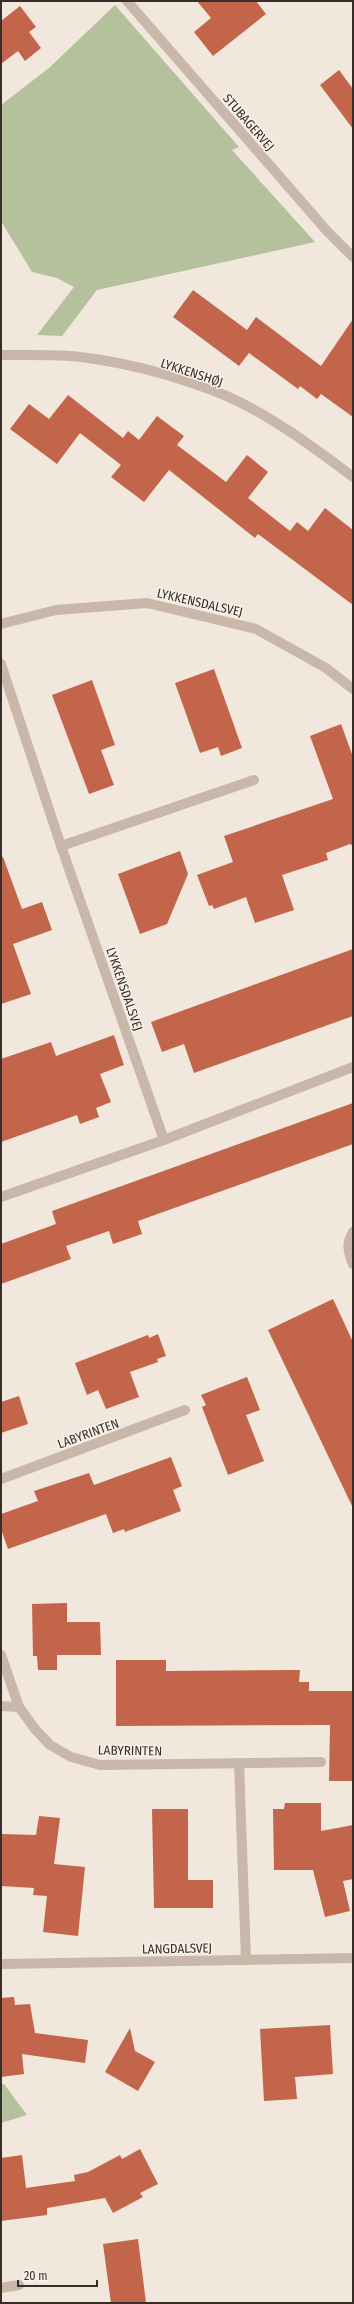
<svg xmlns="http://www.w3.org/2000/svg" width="354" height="2304" font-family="'Fira Sans Condensed',sans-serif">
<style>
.green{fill:#b5c09d}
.building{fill:#c2654a}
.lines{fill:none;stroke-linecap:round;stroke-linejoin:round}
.minor{stroke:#c9b7a9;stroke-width:10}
.labels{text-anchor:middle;stroke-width:3;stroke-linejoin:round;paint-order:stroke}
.street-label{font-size:13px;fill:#372d29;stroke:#f9f2e9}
</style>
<rect width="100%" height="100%" fill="#f2e7dd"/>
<g class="green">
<path d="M115 5 239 147 232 150 315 242 97 290 62 336 37 335 74 287 57 278 32 272 1 221V105L49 68Z"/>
<path d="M4 2084 27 2115 1 2123V2085Z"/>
</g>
<g class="building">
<path d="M197 1H256L266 14 213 56 194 32 211 18Z"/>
<path d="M20 6 36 27 29 32 41 48 25 61 18 51 1 64V21Z"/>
<path d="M339 70 353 89V129L320 85Z"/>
<path d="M193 290 247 330 256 317 321 366 353 319V417L321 394 317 399 300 386 298 389 249 353 239 366 173 317Z"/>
<path d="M68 395 123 438 128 431 139 440 157 416 184 436 177 445 226 482 247 455 268 472 248 498 290 531 297 522 308 531 325 508 353 530V605L258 534 255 538 169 470 144 502 111 477 121 465 80 433 57 464 10 429 29 404 49 419Z"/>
<path d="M214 669 242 748 221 756 218 747 200 753 175 683Z"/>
<path d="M92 680 115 745 101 750 114 785 89 794 52 695Z"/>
<path d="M341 724 353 757V846L350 844 326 853 328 860 282 875 294 910 255 923 246 897 214 909 212 905 209 906 197 875 233 862 224 836 333 799 310 736Z"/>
<path d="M180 851 188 874 167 924 140 934 118 874Z"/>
<path d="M1 857H3L22 909 42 902 52 930 13 944 31 994 1 1004Z"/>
<path d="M353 949V1016L194 1073 184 1044 162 1052 151 1022Z"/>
<path d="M114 1035 124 1065 100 1074 111 1102 96 1108 99 1117 80 1124 77 1115 1 1142V1059L51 1042 56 1056Z"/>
<path d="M353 1103V1144L138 1221 142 1234 113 1244 109 1231 66 1246 71 1259 1 1284V1244L56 1224 52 1211Z"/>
<path d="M333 1299 353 1342V1508L268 1330Z"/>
<path d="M158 1334 166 1356 157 1359 158 1362 130 1372 139 1397 106 1409 98 1390 87 1395 75 1363 148 1335 149 1338Z"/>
<path d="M247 1377 260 1410 246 1415 264 1461 228 1475 202 1407 206 1405 201 1395Z"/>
<path d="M19 1396 28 1424 1 1433V1402Z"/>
<path d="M171 1457 182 1486 173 1490 181 1511 125 1532 124 1529 113 1533 106 1514 8 1549 1 1529V1514L38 1501 34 1491 89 1473 94 1485Z"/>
<path d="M67 1603V1622H100L101 1655H57V1670H38L37 1656H33L32 1604Z"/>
<path d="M116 1660H166V1671L300 1670 299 1682H309V1691H353V1781H329L330 1725 116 1726Z"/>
<path d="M285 1803H321V1831L353 1825V1879L343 1881 350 1911 325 1917 313 1870H274L273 1809H284Z"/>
<path d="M152 1809H188V1880H213V1908H154Z"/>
<path d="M39 1816 60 1818 54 1864 85 1867 78 1936 43 1932 47 1896 33 1895 34 1888 1 1886V1834L36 1835Z"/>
<path d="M14 1997 15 2005 30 2004 35 2033 88 2040 85 2063 22 2054 24 2074 1 2077V1998Z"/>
<path d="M330 2025 333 2074 295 2077 297 2099 264 2101 260 2029Z"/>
<path d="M130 2028 135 2051 155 2062 138 2091 105 2072Z"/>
<path d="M140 2149 158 2184 140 2193 143 2197 113 2213 105 2198 47 2208V2215L1 2221V2158L22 2155 26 2188 75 2181 74 2175 88 2172 120 2155 122 2159Z"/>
<path d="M138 2239 146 2303H111L103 2244Z"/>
</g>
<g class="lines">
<g class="minor">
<path d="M127 1 327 231 353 257"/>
<path d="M1 355C32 355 64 354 95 359 135 365 178 377 217 392 265 411 312 446 353 477"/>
<path d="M1 624 56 610 147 603 256 629 326 668 353 689"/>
<path d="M1 664 61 846 164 1140"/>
<path d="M61 846 254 780"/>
<path d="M1 1197 164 1140 353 1067"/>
<path d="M353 1232C346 1243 348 1252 353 1264"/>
<path d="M1 1479 185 1410"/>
<path d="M1 1655 19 1707 35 1729 50 1745 71 1757 100 1765 321 1762"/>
<path d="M1 1706 19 1707"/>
<path d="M239 1763 246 1960"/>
<path d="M1 1964 353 1958"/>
<path d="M1 2288 19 2285"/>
</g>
</g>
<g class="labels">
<g class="street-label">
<text transform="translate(249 122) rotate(49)" y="5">STUBAGERVEJ</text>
<text transform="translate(192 372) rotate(18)" y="5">LYKKENSHØJ</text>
<text transform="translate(200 602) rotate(13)" y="5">LYKKENSDALSVEJ</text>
<text transform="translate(125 989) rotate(71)" y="5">LYKKENSDALSVEJ</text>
<text transform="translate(88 1433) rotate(-20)" y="5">LABYRINTEN</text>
<text transform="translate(130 1750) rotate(1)" y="5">LABYRINTEN</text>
<text transform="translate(177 1948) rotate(-1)" y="5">LANGDALSVEJ</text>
</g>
</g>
<rect width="354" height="2304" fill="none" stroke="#372d29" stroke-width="4"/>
<path d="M18 2280v6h79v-6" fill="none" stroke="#372d29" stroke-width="2"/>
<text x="24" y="2280" font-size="12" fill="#372d29" stroke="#f9f2e9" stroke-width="3" paint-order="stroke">20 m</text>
</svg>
